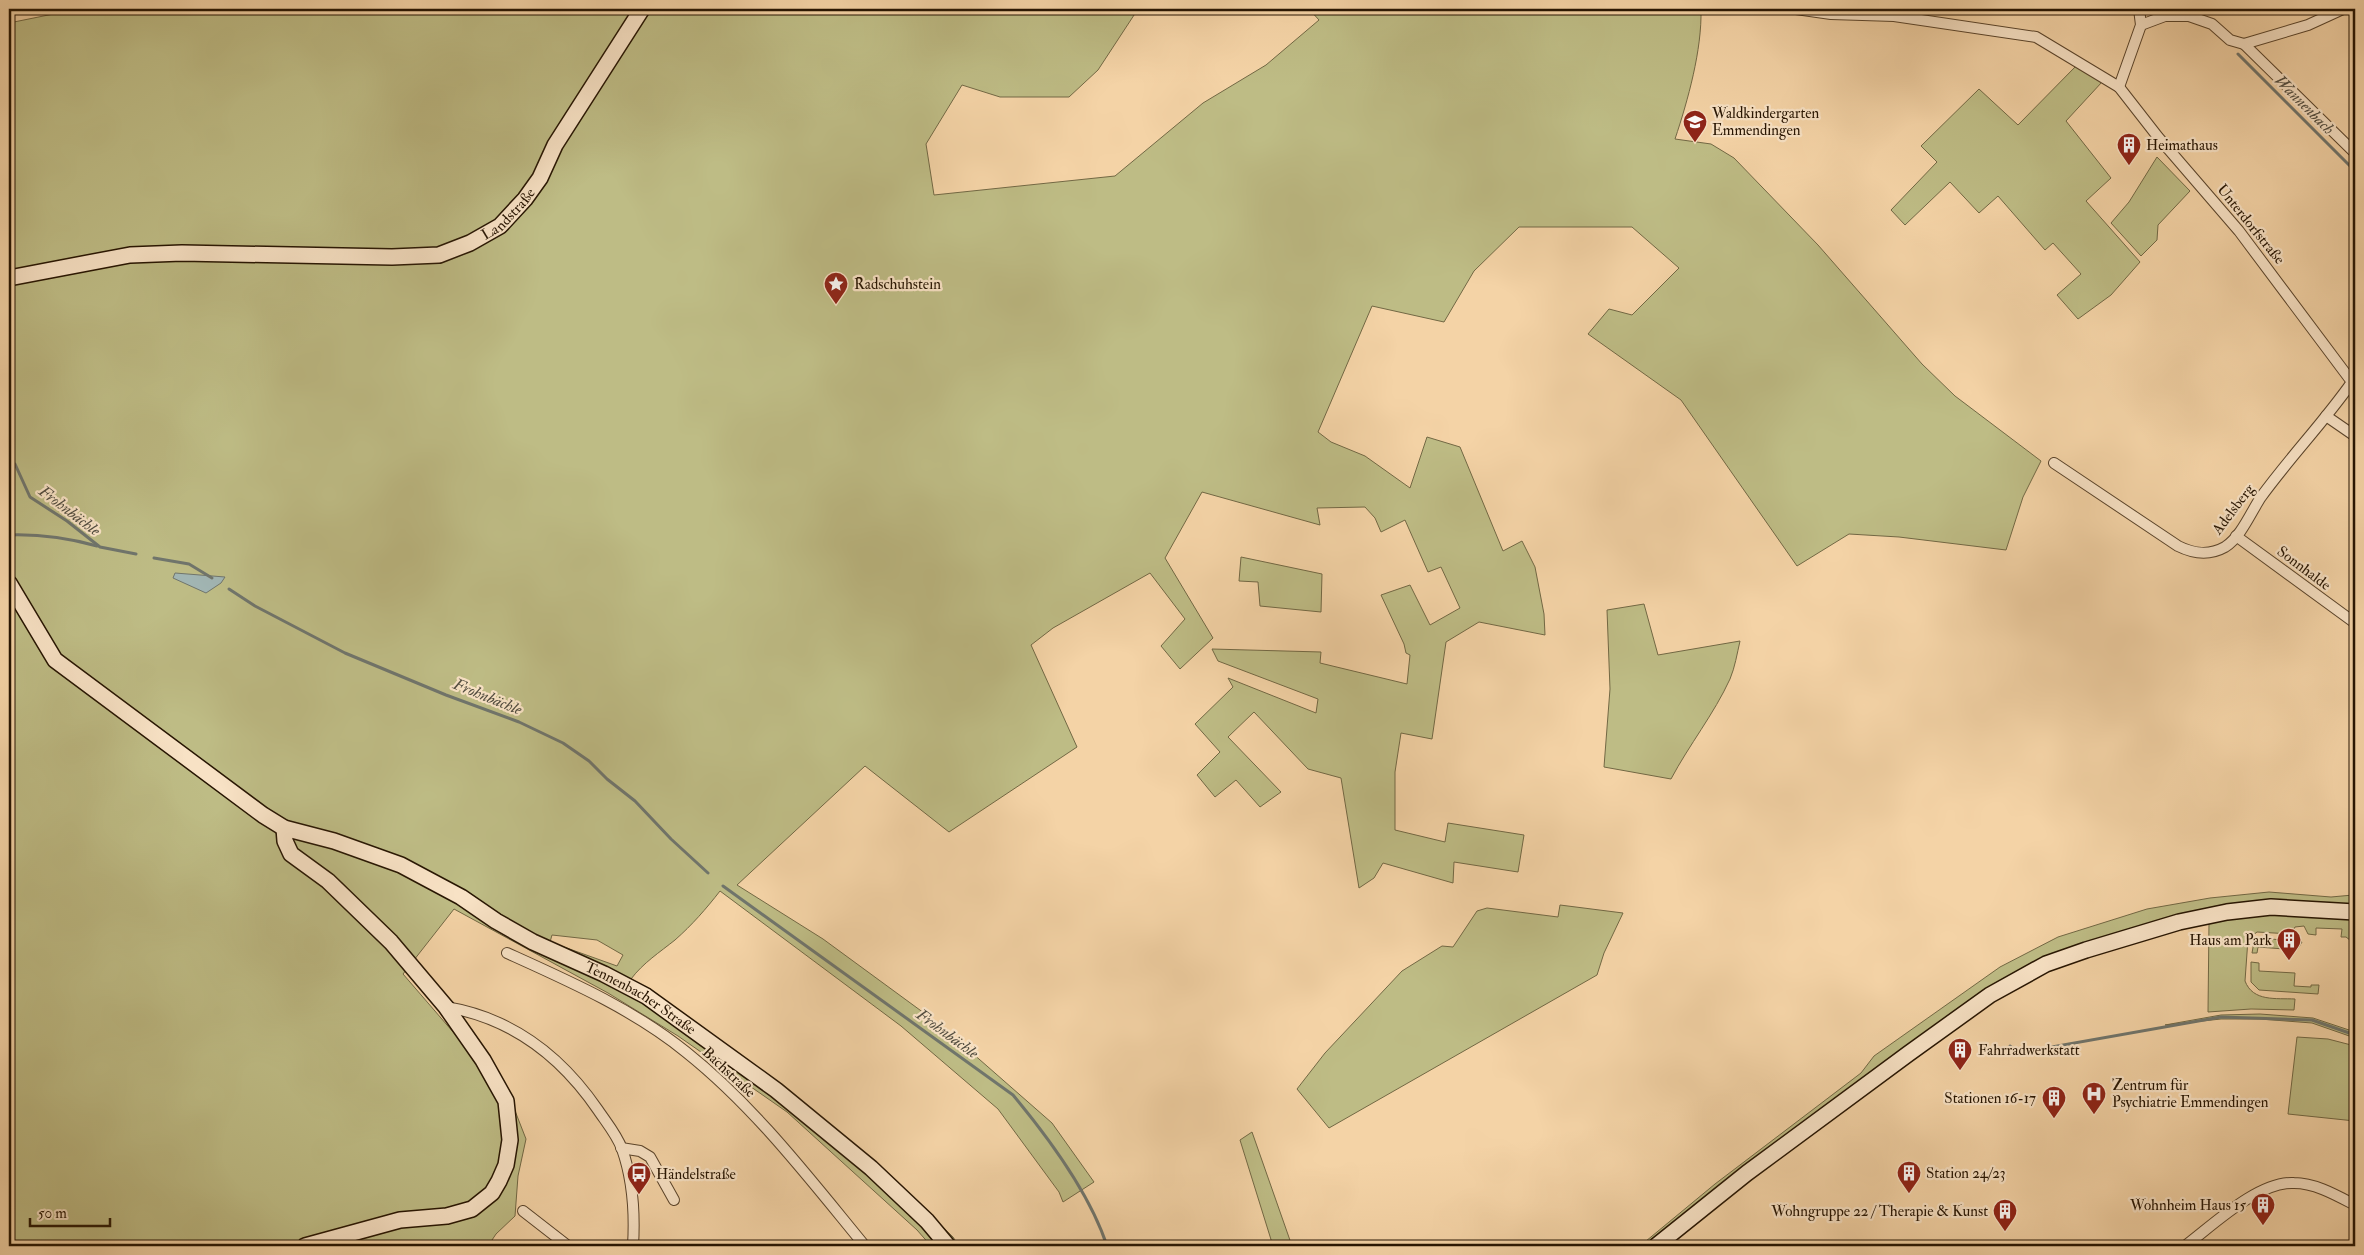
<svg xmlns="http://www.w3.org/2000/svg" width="2364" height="1255" font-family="'IM FELL Double Pica',serif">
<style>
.green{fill:#bebc85;stroke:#726844;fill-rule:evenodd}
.water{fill:#a1b5b3;stroke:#70756c}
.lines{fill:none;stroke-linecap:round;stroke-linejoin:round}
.stream{stroke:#70756c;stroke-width:3}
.street-casing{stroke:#5a442b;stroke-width:12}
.secondary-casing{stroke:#271502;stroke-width:18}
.street{stroke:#f8e2c5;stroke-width:10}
.secondary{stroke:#f8e2c5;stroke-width:15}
.labels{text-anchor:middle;stroke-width:4.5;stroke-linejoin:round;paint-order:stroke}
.poi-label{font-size:15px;fill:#271502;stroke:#f8e2c5;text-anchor:start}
.street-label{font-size:15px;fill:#271502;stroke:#f8e2c5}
.water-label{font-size:16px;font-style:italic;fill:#524d40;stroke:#f8e2c5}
</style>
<rect width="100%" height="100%" fill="#f4d3a6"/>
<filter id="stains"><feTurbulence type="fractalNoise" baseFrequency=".004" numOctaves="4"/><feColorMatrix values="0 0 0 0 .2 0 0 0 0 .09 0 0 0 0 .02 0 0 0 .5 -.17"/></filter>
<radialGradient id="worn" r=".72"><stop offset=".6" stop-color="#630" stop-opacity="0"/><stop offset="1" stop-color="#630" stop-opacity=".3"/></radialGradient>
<g class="green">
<path d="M78 9H1138L1098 70 1069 97H1000L962 85 926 144 934 195 1115 176 1203 103 1266 65 1319 20 1309 9H1701C1702 50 1688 100 1675 139L1711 144 1734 158 1818 245 1922 364 1955 396 2041 461 2023 497 2006 550 1899 537 1849 534 1797 566 1681 400 1588 334 1609 309 1632 315 1679 268 1632 227H1519L1474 271 1444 322 1372 306 1318 432 1331 442 1365 456 1410 488 1427 437 1460 447 1503 551 1522 541 1535 567 1544 614 1545 635 1479 622 1446 642 1432 739 1401 733 1395 772V830L1445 842 1448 823 1524 835 1518 872 1454 862 1453 883 1383 863 1374 878 1359 888 1341 778 1308 769 1254 712 1228 737 1281 792 1260 807 1236 780 1215 797 1197 775 1220 752 1195 724 1233 687 1228 678 1316 713 1318 699 1218 661 1212 649 1321 652 1320 663 1407 684 1410 655 1406 653 1404 644 1381 595 1410 585 1430 625 1460 608 1441 567 1428 572 1405 520 1381 532 1375 518 1365 507 1317 508 1320 525 1202 492 1165 558 1213 638 1180 669 1161 646 1185 619 1150 573 1053 628 1031 645 1077 747 949 832 865 766 737 885 823 939 939 1024 1052 1123 1094 1182 1063 1202 1059 1192 998 1109 901 1026 720 891C706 909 692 925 675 940 660 952 643 963 631 979L730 1047 818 1116 887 1173 953 1237 959 1246H931L917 1230 787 1112 678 1036 608 993 454 909 403 974 510 1098 526 1139 518 1176 515 1216 496 1234 488 1246H9V23ZM552 935 597 940 623 955 617 966 550 942Z"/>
<path d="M2077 65 2102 82 2066 121 2111 178 2086 201 2140 262 2111 295 2078 319 2057 295 2081 274 2053 243 2045 250 1998 196 1979 213 1950 182 1905 225 1891 210 1937 162 1921 146 1979 89 2018 125Z"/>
<path d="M2157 157 2190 191 2158 225 2157 240 2141 256 2111 223 2129 202Z"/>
<path d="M1241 557 1322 574 1321 612 1260 606 1258 582 1239 581Z"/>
<path d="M1644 604 1658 655 1740 641C1737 654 1735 667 1730 679 1714 714 1689 745 1671 779L1604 767 1610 689 1607 610Z"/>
<path d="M2269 892 2331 897 2353 895 2345 917 2355 918V944L2346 937H2341L2342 929 2316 928V935L2308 934 2304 926 2295 927 2291 934 2257 932 2248 939 2245 981C2253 1002 2276 998 2295 999L2294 1010 2251 1009 2208 1012 2209 922 2091 953 2017 985 1982 1008 1661 1246H1640L1715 1184 1861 1073 1874 1056 2000 967 2058 937 2147 909 2210 898Z"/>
<path d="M1560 905 1623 913 1604 953 1597 975 1329 1128 1297 1089 1325 1053 1402 971 1442 946 1453 947 1477 911 1487 908 1558 917Z"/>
<path d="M2261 938 2302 942 2297 950 2258 947 2257 953H2252L2254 942Z"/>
<path d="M2251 962 2259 963V971L2295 973 2294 986 2311 987V985H2319L2318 994 2259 990 2251 982Z"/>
<path d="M2260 1014 2313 1018 2355 1032V1038L2312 1023 2260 1019H2221L2165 1025 2221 1015Z"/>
<path d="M2297 1037 2328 1039 2355 1046V1121L2288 1114Z"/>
<path d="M1252 1132 1292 1246H1273L1240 1140Z"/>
</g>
<path class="water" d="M175 573 225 577 221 583 206 593 173 578Z"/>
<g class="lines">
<g class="stream">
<path d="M2238 54 2355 171"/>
<path d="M9 461 15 464 30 497 67 521 100 547 136 554"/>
<path d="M9 535C39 534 68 538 97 546"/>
<path d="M154 558 189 564 212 578"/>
<path d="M229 589 255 606 345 653 446 695 519 722 563 743 589 761 607 779 635 801 671 839 708 873"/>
<path d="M723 886 1013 1095C1048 1137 1090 1194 1107 1246"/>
<path d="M2010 1046 2016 1051 2023 1052 2221 1017 2312 1020 2355 1035"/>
</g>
<defs>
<g id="street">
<path d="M1796 9 1831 14 1894 16 2036 37 2119 87 2158 137 2239 231 2352 382 2355 383"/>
<path d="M2141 25 2165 16H2189L2212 24 2230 40 2244 44 2308 25 2343 9"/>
<path d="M2244 44 2355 153"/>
<path d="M2119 87 2141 25 2139 9"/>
<path d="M2326 416 2355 436"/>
<path d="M2054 463 2178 546C2194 554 2209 556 2225 547 2241 537 2251 512 2261 497 2290 457 2324 422 2352 382"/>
<path d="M2236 536 2355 623"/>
<path d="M507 953C569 981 633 1009 686 1052 755 1107 809 1178 865 1246"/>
<path d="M446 1007C512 1018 561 1056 598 1110 606 1122 617 1135 622 1149 633 1180 635 1213 633 1246"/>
<path d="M621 1148 640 1151 650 1157 674 1200"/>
<path d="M523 1211 568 1246"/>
<path d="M2185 1246C2212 1226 2258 1181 2294 1183 2315 1183 2336 1195 2355 1205"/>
</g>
<g id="secondary">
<path id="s1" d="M9 278 130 255 182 253 392 257 439 255 470 243 500 226 525 199 540 178 555 145 642 9"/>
<path id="s2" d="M9 583 55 660 263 815 284 828 334 841 401 865 461 897 496 921 533 942 604 974 646 996 776 1090 871 1168 927 1221 948 1246"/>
<path d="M284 828 285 841 291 854 328 881 391 942 446 1007 483 1060 506 1101 510 1140 506 1165 499 1181 492 1193 472 1209 447 1216 400 1220 305 1246"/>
<path d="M1656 1246 1747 1173 1908 1054 1990 995 2046 964 2086 950 2179 922 2227 912 2271 907 2355 912"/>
</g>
</defs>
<use href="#street" class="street-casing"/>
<use href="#secondary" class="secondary-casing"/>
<use href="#street" class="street"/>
<use href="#secondary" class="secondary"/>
</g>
<defs>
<symbol id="school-pin" viewBox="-11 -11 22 30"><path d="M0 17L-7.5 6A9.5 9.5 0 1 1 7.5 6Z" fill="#8f2418" stroke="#f8e2c5"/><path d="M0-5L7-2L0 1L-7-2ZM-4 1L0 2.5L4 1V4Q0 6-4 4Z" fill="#fff"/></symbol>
<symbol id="building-pin" viewBox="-11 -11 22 30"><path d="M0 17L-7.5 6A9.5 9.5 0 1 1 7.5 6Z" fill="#8f2418" stroke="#f8e2c5"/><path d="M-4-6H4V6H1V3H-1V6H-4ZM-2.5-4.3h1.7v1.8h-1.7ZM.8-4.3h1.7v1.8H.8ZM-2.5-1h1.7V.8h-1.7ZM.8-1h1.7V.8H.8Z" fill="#fff"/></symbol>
<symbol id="sight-pin" viewBox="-11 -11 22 30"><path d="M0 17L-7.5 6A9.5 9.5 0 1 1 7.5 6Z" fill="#8f2418" stroke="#f8e2c5"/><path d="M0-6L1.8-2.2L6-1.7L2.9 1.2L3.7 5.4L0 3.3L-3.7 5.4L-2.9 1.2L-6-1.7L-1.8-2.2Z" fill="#fff"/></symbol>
<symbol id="hospital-pin" viewBox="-11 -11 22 30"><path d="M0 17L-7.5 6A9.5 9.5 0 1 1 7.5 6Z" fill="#8f2418" stroke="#f8e2c5"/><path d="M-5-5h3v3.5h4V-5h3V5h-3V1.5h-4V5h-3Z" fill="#fff"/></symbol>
<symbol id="bus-pin" viewBox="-11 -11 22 30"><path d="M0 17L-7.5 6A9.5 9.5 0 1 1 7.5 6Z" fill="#8f2418" stroke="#f8e2c5"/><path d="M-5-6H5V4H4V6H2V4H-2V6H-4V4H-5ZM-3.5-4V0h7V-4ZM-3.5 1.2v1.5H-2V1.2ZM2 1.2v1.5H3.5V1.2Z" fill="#fff"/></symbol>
</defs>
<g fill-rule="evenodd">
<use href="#school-pin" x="1681" y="108" width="28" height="38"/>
<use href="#building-pin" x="2115" y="131" width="28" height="38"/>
<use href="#sight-pin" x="822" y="270" width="28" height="38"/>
<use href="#building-pin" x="2275" y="926" width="28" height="38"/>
<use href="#building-pin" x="1946" y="1036" width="28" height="38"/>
<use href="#hospital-pin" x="2080" y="1080" width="28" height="38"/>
<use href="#building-pin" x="2040" y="1084" width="28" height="38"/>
<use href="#building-pin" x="1895" y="1159" width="28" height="38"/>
<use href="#bus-pin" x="625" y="1160" width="28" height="38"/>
<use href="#building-pin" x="2249" y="1191" width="28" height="38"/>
<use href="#building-pin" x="1991" y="1197" width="28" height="38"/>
</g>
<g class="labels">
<g class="poi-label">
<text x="1712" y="118">Waldkindergarten<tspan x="1712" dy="17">Emmendingen</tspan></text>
<text x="2146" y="150">Heimathaus</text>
<text x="854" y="289">Radschuhstein</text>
<text x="2272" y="945" text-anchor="end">Haus am Park</text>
<text x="1978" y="1055">Fahrradwerkstatt</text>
<text x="2112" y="1090">Zentrum für<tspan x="2112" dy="17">Psychiatrie Emmendingen</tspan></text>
<text x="2036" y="1103" text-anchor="end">Stationen 16-17</text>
<text x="1926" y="1178">Station 24/23</text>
<text x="656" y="1179">Händelstraße</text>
<text x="2246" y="1210" text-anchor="end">Wohnheim Haus 15</text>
<text x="1988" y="1216" text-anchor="end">Wohngruppe 22 / Therapie &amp; Kunst</text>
</g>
<g class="street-label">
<text dy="5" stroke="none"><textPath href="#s1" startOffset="514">Landstraße</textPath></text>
<text transform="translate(2251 224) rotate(51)" y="5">Unterdorfstraße</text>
<text transform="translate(2233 509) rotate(-53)" y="5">Adelsberg</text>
<text transform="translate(2304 568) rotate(37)" y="5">Sonnhalde</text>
<text dy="5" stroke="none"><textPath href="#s2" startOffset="771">Tennenbacher Straße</textPath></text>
<text transform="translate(729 1072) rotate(43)" y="5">Bachstraße</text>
</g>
<g class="water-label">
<text transform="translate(2305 104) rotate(45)" y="6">Wannenbach</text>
<text transform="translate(70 510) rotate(37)" y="6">Frohnbächle</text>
<text transform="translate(488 696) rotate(22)" y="6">Frohnbächle</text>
<text transform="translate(948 1033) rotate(36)" y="6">Frohnbächle</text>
</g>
</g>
<rect width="2364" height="1255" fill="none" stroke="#f4d3a6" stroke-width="30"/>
<rect x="10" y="10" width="2344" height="1235" fill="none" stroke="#271502" stroke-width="2.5"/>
<rect x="15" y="15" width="2334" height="1225" fill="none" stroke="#271502"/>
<path d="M30 1218v8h80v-8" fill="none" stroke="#271502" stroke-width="2.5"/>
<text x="38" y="1218" font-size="15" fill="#271502" stroke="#f8e2c5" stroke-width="4" paint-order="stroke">50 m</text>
<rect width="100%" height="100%" filter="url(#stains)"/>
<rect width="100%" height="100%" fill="url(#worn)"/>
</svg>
